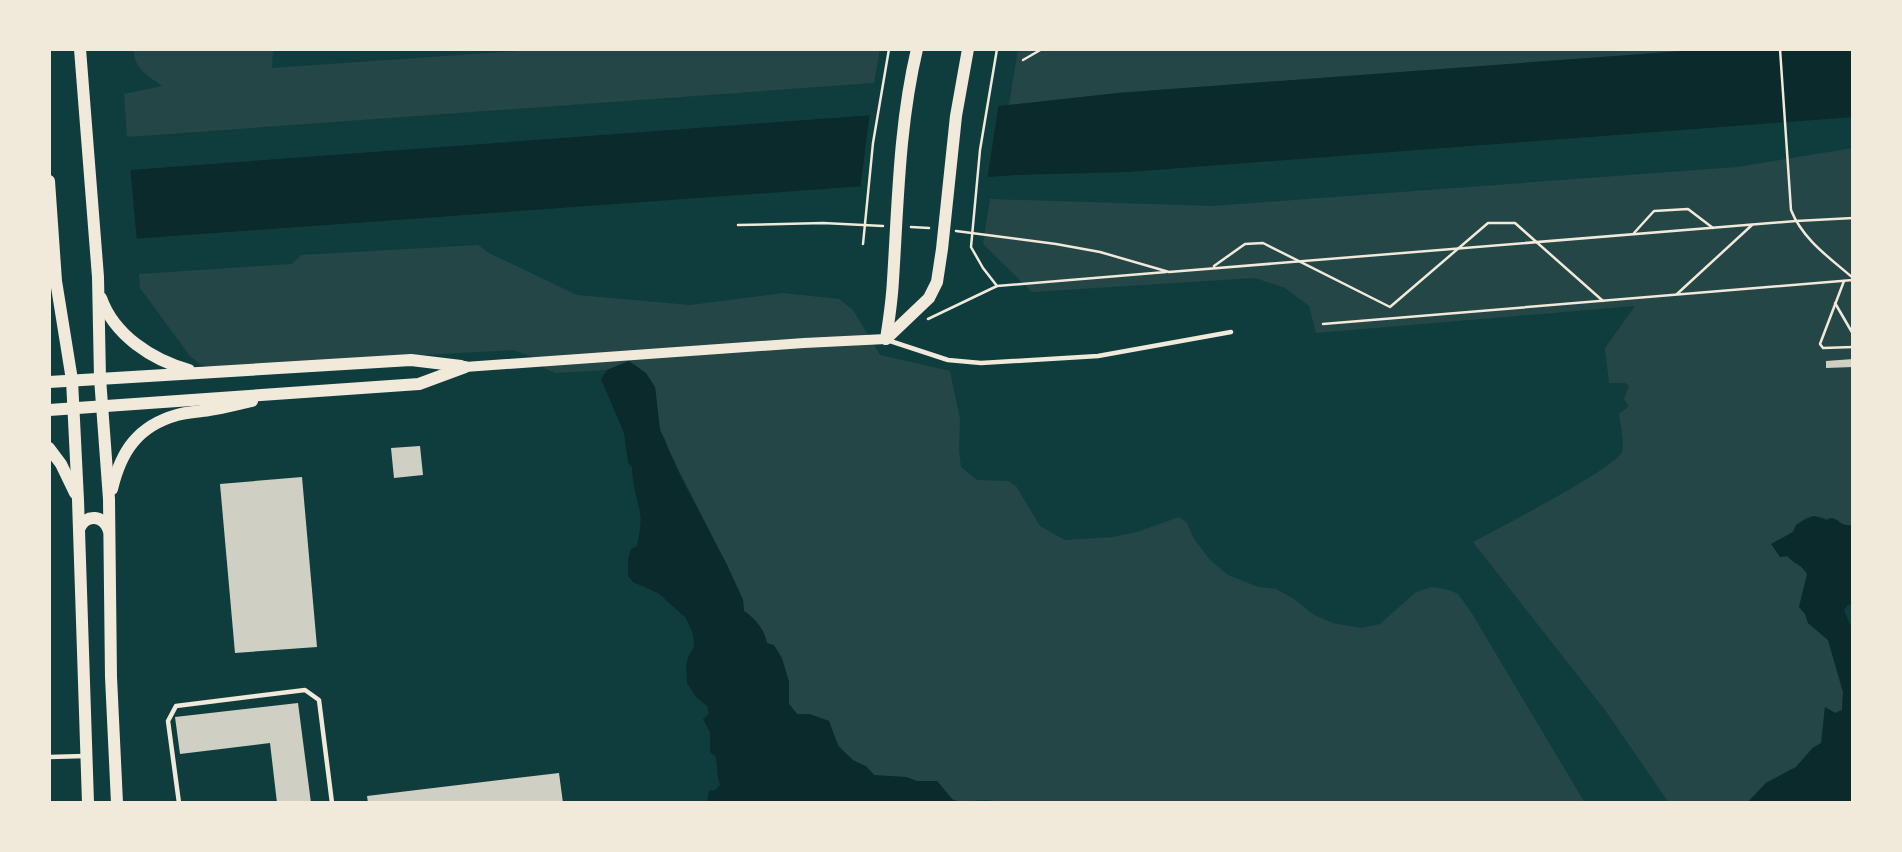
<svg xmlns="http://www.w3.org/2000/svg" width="1902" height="852" font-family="'PT Sans Narrow',sans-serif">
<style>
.green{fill:#244646}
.water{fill:#0a2a2b}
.pier{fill:#0f3d3e}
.building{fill:#cfcfc3}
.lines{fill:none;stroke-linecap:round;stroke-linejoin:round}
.path{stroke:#f1e9da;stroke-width:2.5}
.service{stroke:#f1e9da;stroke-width:4.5}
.tertiary{stroke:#f1e9da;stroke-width:10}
.secondary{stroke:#f1e9da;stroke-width:12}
</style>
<rect width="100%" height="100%" fill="#0f3d3e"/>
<g class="green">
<path d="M133 49H273L272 68 546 49H880L874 83 127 137 124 94 162 86C146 74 136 71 133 49Z"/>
<path d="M1018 49H1710L1118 93 1009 105Z"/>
<path d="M1853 148V525C1838 527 1827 516 1814 516 1802 517 1798 526 1792 532 1787 537 1778 541 1772 544 1778 549 1784 554 1790 559 1797 566 1800 563 1808 574L1799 607 1805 614 1808 623 1828 640 1843 692 1842 711 1835 713 1825 707 1822 743 1812 748 1796 767 1766 783 1747 803H1669L1605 710 1473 542C1497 529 1614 469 1622 452 1625 444 1620 423 1619 414L1629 406 1624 399 1629 386 1625 383H1609L1605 348 1635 306 1316 333 1309 306 1285 288 1255 278 1032 292 983 244 990 199 1213 206 1737 167Z"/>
<path d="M478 245 489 253 577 295 690 305 783 293 839 299 853 310 880 355 950 371 960 419 959 450 961 467 977 480 1008 481 1016 486 1040 526 1065 540 1113 537 1137 532 1179 517 1187 523 1194 539 1211 561 1228 575 1258 587 1276 589 1294 599 1314 615 1333 623 1361 628 1380 624 1416 592 1432 587 1449 590 1458 594 1471 612 1585 803H998C980 794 966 808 952 799 947 795 941 786 937 781H917L906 777 874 776C866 765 865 767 855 761 839 751 835 738 829 721L810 714H797L789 704V682L767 643 744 611 743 600 727 565 667 447 666 441 660 430 655 387 629 361 607 370 555 373 546 369 533 357 513 350 209 367 200 364 190 356 140 288 139 274 292 264 301 255Z"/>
</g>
<g class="water">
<path d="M1710 49H1853V117L1128 172 1016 175 49 245V176L1009 105 1118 93Z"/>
<path d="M629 361 646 373 655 387 660 430 681 477 727 565 743 600 744 611C756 619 764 629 767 643L774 645 782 658 789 682V704L797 714H809L829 721 838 746 854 761 866 766 874 775 906 777 917 781H937L953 800 967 803H707L709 791 715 790 720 785 718 778 716 757 710 752V732L703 719 709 714 707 706 696 697 687 683 686 666 688 657 694 647 693 634 686 618 658 593 633 582 628 576V559L631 549 637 546C639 536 642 522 640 512 637 497 632 483 632 467L628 463 624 433 601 379 607 370Z"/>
<path d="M1814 516C1818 517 1822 519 1826 520 1828 520 1829 518 1831 518 1841 519 1839 527 1853 525V604L1848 605 1844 610 1850 625H1853V803H1747L1766 783 1796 767 1813 748 1821 743 1825 707 1835 713 1842 710 1843 692 1828 640 1808 623 1805 614 1799 607 1807 574C1800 562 1794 565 1788 556L1780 557 1771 544 1793 532 1796 525 1802 521Z"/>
</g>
<g class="pier">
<path d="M999 102 987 181 860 190 870 111Z"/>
<path d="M130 166 137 242 49 248V172Z"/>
</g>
<g class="building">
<path d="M1853 359V367L1826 368V361Z"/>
<path d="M420 446 423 475 394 478 391 448Z"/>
<path d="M302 477 317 647 235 653 220 484Z"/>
<path d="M298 703 311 803H277L270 743 180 754 175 717Z"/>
<path d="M559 773 563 803H368L367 796Z"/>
</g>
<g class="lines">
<g class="path">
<path d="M1780 49 1791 210C1803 240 1830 258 1853 278"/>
<path d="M1023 60 1042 49"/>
<path d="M738 225 823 223 883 226"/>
<path d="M911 227 929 228"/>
<path d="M956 231 1056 244 1100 252 1169 272 1796 221 1853 218"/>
<path d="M1634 233 1654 211 1688 209 1713 228"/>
<path d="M863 244 873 143 889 49"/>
<path d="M1214 266 1245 244 1263 243 1390 307 1488 223H1515L1603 301"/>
<path d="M1844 281 1820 344 1823 348 1853 347"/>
<path d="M997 286 983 268 971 247 980 150 997 49"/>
<path d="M1677 294 1752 225"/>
<path d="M1835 303 1853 334"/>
<path d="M928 319 997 286 1166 272"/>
<path d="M1323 324 1853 280"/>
</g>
<g class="service">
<path d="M887 340 948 360 981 363 1098 356 1231 332"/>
<path d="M49 757 85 756"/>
<path d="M179 803 168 721 176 706 305 690 319 700 332 803"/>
</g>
<path class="tertiary" d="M465 367 804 343 886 339"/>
<g class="secondary">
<path d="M80 49 98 277 100 378 109 499 111 677 117 803"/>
<path d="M49 181 56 281 72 380 78 500 88 803"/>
<path d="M101 298C114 335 152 360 189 370"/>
<path d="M886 339 929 298 937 282 942 249 956 116 968 49"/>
<path d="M886 339C889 320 892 300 893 280 898 203 899 125 917 49"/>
<path d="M49 382 411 360 461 366"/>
<path d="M49 410 419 384 465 367"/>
<path d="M49 448 61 464 75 493"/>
<path d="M112 489C121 451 138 426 177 415 187 412 198 412 209 410 224 408 238 404 252 401"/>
<path d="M79 529C86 513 104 515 109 531"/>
</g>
</g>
<rect width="1902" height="852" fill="none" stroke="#f1e9da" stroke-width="102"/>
</svg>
